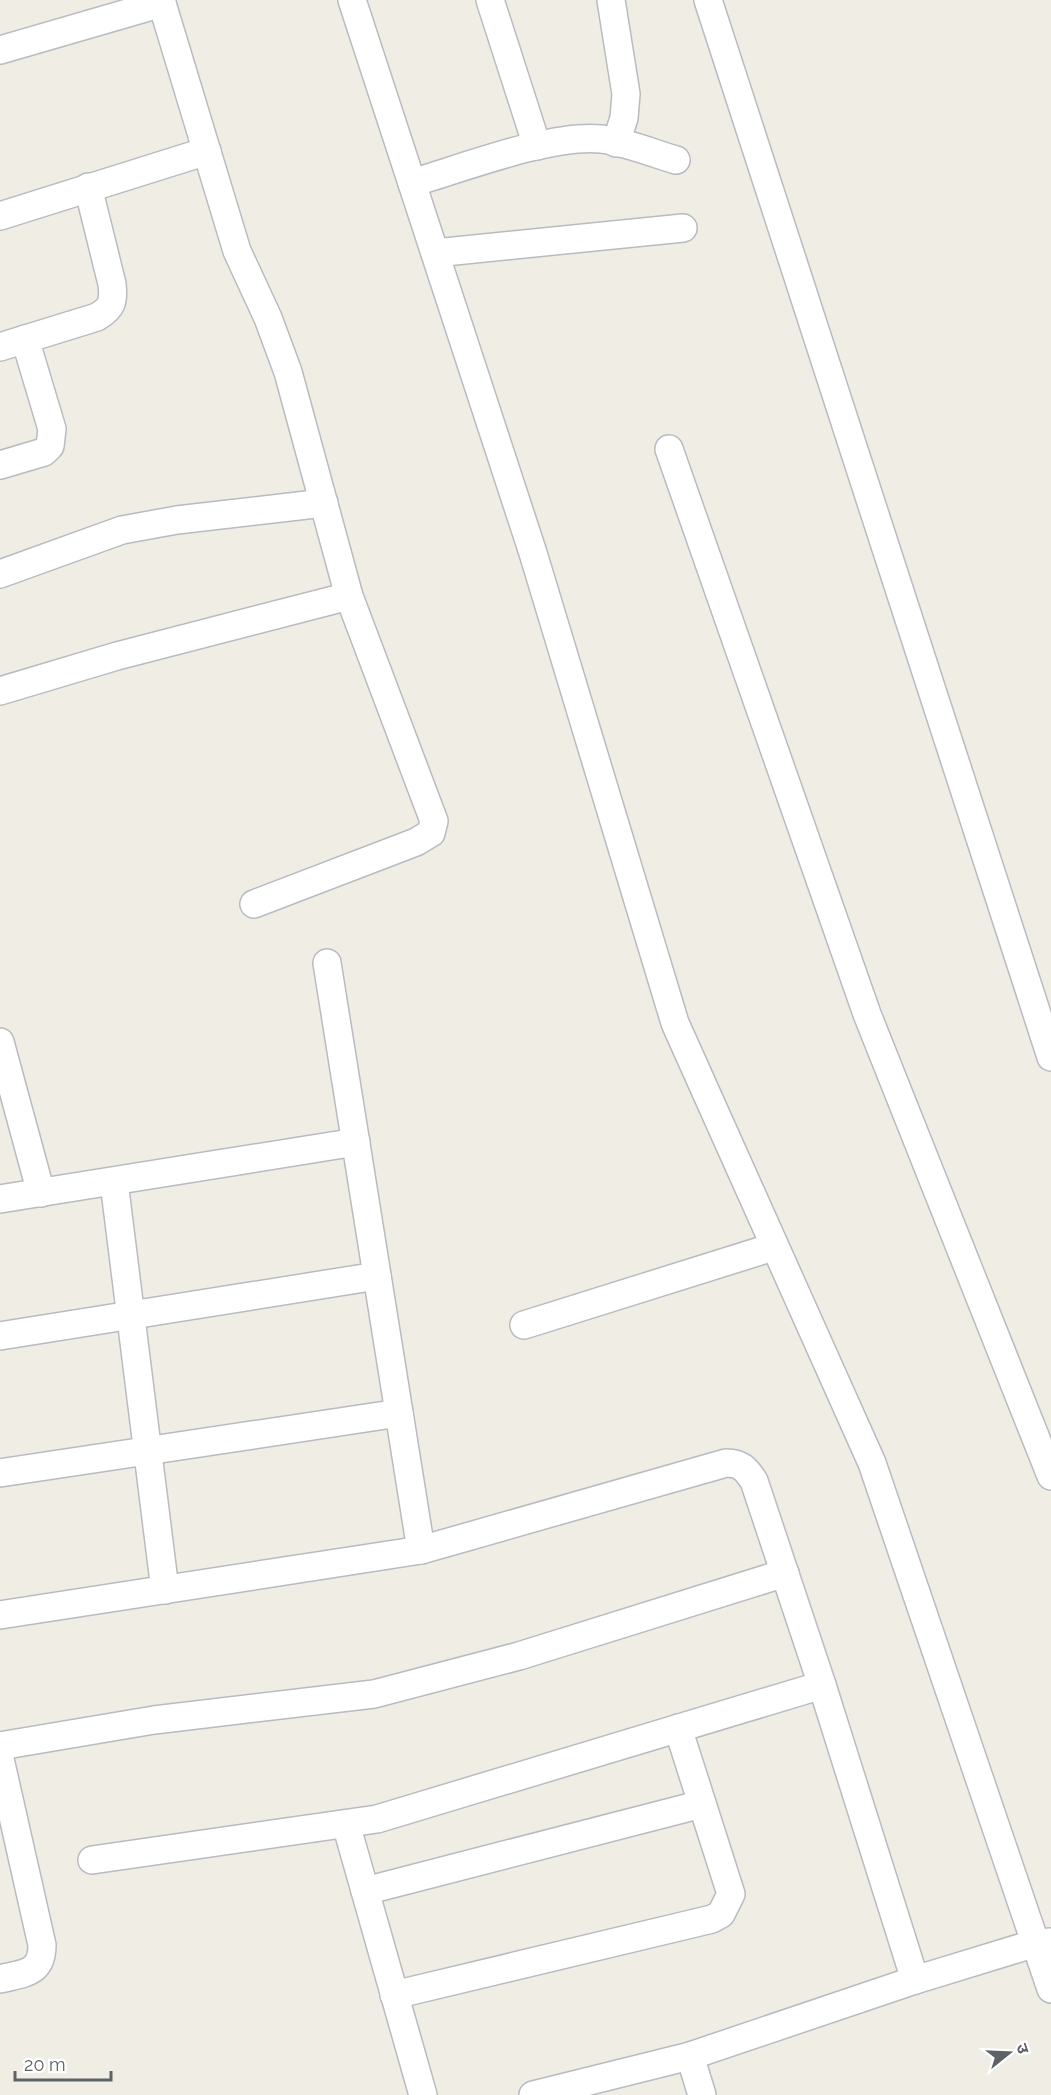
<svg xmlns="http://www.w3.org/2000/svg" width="1051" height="2095" font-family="Raleway,'Noto Sans Devanagari',sans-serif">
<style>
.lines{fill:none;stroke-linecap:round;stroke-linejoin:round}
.minor-casing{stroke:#b8bbbf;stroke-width:30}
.minor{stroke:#fff;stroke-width:27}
</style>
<rect width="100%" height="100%" fill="#f0ede5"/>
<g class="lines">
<defs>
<g id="minor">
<path d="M161 0 237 251 268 318 288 372 349 596 434 821 431 833 416 842 254 904"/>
<path d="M352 0 533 553 675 1023 872 1463 1051 1989"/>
<path d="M490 0 537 146"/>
<path d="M611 0 626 94 624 118 616 143"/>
<path d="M708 0 1051 1057"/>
<path d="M0 50 162 3"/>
<path d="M412 183C463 168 550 134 601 139 626 142 652 153 676 160"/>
<path d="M0 216 207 151"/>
<path d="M435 253 683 228"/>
<path d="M0 347 97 317C112 308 114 302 112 284L88 187"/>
<path d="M669 449 867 1014 1051 1476"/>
<path d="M0 465 44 452 50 446 52 429 25 339"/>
<path d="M0 574 122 530 177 520 324 503"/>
<path d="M0 691 117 656 349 596"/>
<path d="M327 963 421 1550"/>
<path d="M0 1042 41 1193"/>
<path d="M114 1182 165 1590"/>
<path d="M0 1199 356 1142"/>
<path d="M524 1325 773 1247"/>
<path d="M0 1336 377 1276"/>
<path d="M0 1473 399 1413"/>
<path d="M0 1615 421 1550 726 1463C741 1463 746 1469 754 1481L822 1685 915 1980"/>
<path d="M0 1746 154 1720 374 1694 519 1656 785 1573"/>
<path d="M0 1759 42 1945C42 1974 24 1973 0 1979"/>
<path d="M346 1824 423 2095"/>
<path d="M92 1860 377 1819 822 1685"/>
<path d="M365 1891 702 1804"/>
<path d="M394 1995 712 1919 721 1914 731 1894 678 1728"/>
<path d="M690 2056 702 2095"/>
<path d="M533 2095 690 2056 915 1980 1036 1943 1051 1942"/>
</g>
</defs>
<use href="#minor" class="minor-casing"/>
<use href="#minor" class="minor"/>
</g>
<g transform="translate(1009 2053) rotate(72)" stroke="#ffffff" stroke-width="4.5" paint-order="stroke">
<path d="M0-4.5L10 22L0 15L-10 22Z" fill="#5d6266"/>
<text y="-9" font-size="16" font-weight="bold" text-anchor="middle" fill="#5d6266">उ</text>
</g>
<path d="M15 2071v9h96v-9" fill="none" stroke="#5d6266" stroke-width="3"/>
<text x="24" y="2071" font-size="18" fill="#5d6266" stroke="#ffffff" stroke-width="4.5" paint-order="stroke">20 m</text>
</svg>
